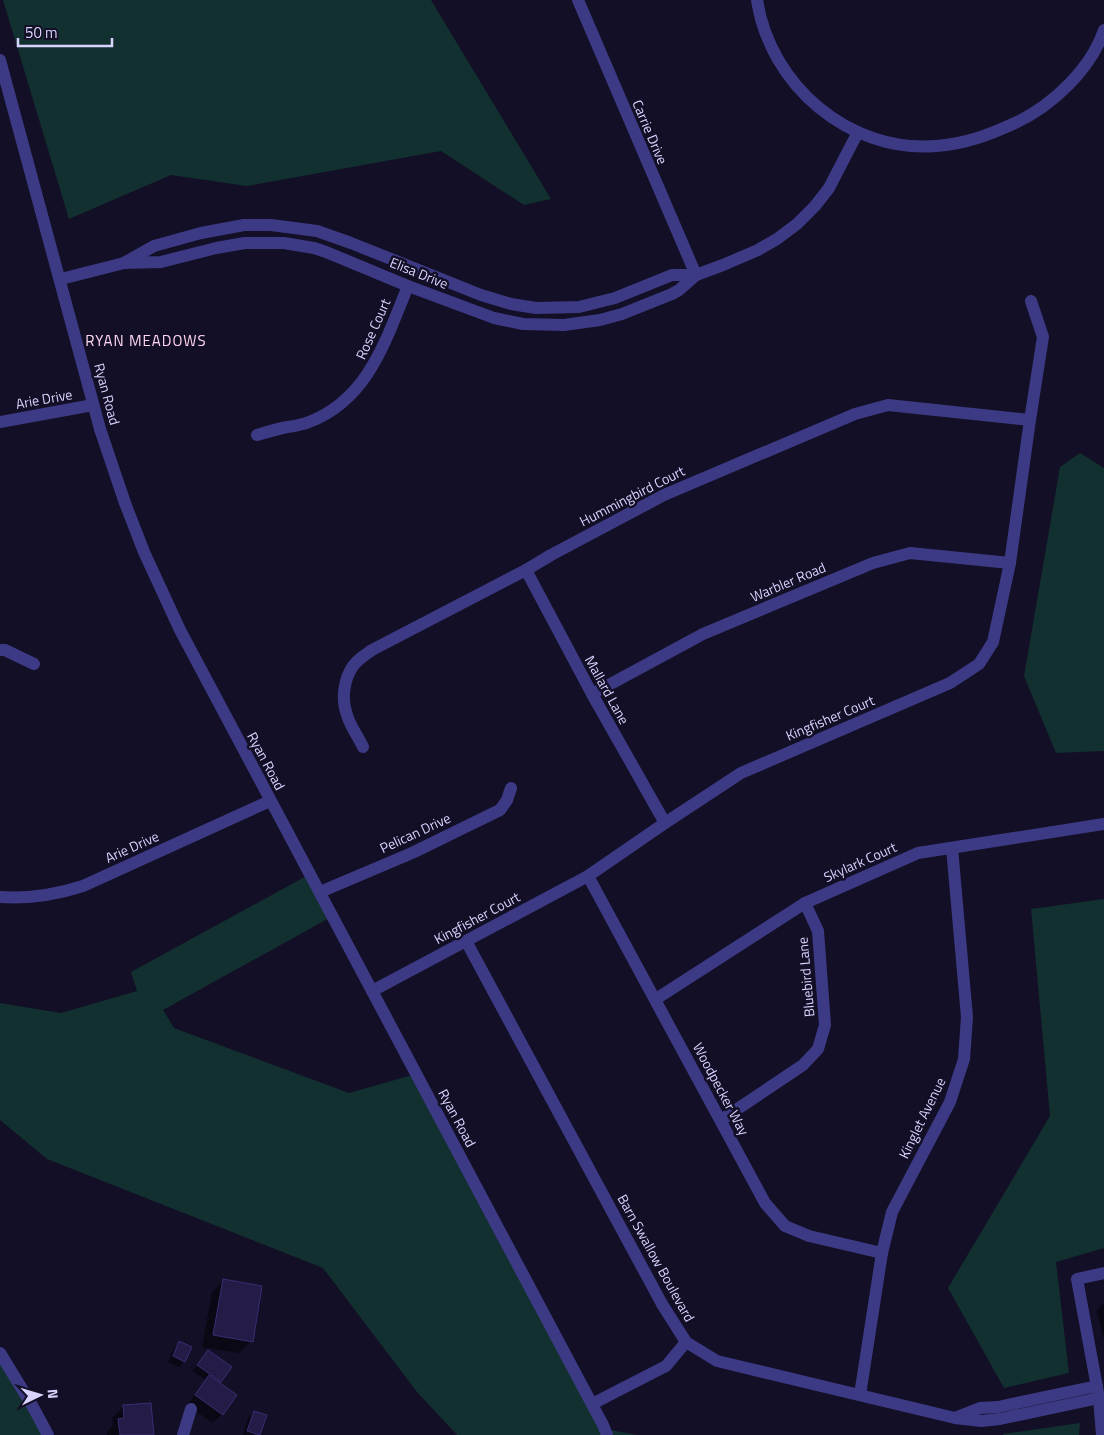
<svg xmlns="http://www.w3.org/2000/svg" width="1104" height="1435" font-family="'Titillium Web',sans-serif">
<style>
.green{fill:#12302f}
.shadow{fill:#0007}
.building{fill:#241b47;stroke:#3b2d73}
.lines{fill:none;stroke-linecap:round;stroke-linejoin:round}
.minor{stroke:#3d3a85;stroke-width:12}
.labels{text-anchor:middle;stroke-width:5;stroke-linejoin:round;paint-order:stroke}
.street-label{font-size:14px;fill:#d9d4ff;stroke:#130f26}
.neighbourhood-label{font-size:15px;letter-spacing:1px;fill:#ffd6f0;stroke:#130f26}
</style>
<rect width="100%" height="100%" fill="#130f26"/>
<g class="green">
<path d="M3 0H431L551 199 524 205 441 151 247 186 171 175 69 219Z"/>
<path d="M1080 453 1104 468V751L1056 753 1024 676 1060 467Z"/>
<path d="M310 874 333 916 163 1010 174 1028 349 1093 416 1074 605 1429 637 1435H457L417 1392 323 1268 47 1159 0 1120V1003L61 1013 137 991 131 972Z"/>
<path d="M1104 899V1248L1056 1262 1069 1373 1004 1388 948 1288 1050 1116 1031 909Z"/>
<path d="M0 1355 46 1435H0Z"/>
<path d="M1080 1423 1079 1435H1003V1434Z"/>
</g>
<g class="shadow">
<path d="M224 1280 251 1341 239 1353 202 1347 212 1292Z"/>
<path d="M1103 1304H1104V1337L1103 1338 1097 1310Z"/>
<path d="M179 1343 184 1361 179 1367 168 1362 174 1348Z"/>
<path d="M208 1351 220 1381 218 1383 235 1395 222 1414 213 1423 187 1405 206 1380 192 1371Z"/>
<path d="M124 1406 153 1435H107V1432L113 1426 112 1418Z"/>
<path d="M254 1412 259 1434 243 1435 248 1418Z"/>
</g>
<g class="building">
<path d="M223 1279 262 1286 253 1342 213 1335Z"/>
<path d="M179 1341 192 1347 185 1362 173 1356Z"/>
<path d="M208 1350 232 1367 221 1382 197 1365Z"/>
<path d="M209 1375 237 1395 223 1415 195 1395Z"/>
<path d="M151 1403 154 1435H120L118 1419 124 1418 123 1405Z"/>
<path d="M254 1411 267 1415 260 1435 247 1431Z"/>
</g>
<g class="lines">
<g class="minor">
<path d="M578 0 696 275"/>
<path d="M757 0C770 85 849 153 936 146 965 144 989 135 1015 123 1052 106 1091 69 1104 30"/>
<path d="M0 60 100 429 125 503 144 552 180 630 603 1425 607 1435"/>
<path d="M124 263 154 246 201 233 244 225H271L317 231 351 243 481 295 511 304 536 308 579 307 615 298 672 275H696L723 265 758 250 777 239 797 224 815 206 829 188 858 132"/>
<path d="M61 279 124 263 161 262 216 248 245 243H284L314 248 326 252 408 286 494 318 523 324 564 325 600 320 622 314 672 294 679 290 696 275"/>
<path d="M0 422 93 405"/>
<path d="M257 435C267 432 277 429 287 427 295 426 302 425 309 422 369 399 386 339 408 286"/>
<path d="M526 570 592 694 665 823"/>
<path d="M0 650H5L34 664"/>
<path d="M592 694 703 634 873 563 910 553 1010 563"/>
<path d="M363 747C358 736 350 726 347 715 341 699 344 679 353 666 358 659 365 655 372 650L526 570 551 555 664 495 855 414 888 405 1030 420"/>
<path d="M588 876 765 1203 785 1226 809 1236 882 1253"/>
<path d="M320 892 412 853 500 810 507 800 511 788"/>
<path d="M0 897C29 899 55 895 83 886L270 801"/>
<path d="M466 941 662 1304 686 1342 717 1361 955 1418 981 1421 1000 1419 1099 1398"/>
<path d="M372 991 588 876 665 823 741 773 950 683 979 664 993 642 1010 563 1030 420 1043 337 1031 301"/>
<path d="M656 999 805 903 918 853 1104 824"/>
<path d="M721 1120 803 1065 818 1049 825 1025 818 931 805 903"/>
<path d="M0 1353 33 1407 48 1435"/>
<path d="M860 1395 882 1253 892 1212 950 1102 964 1059 967 1017 952 848"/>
<path d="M592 1404 666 1366 686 1342"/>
<path d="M957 1417 980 1408 998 1407 1097 1386"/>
<path d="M183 1435 191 1409"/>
<path d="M1102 1435 1099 1398 1077 1279 1104 1273"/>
</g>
</g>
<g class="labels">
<g class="street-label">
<text transform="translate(650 132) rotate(67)" y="5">Carrie Drive</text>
<text transform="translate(419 273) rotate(22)" y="5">Elisa Drive</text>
<text transform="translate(373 329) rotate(-66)" y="5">Rose Court</text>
<text transform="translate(107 394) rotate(75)" y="5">Ryan Road</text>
<text transform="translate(44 399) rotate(-10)" y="5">Arie Drive</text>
<text transform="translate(632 496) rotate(-27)" y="5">Hummingbird Court</text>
<text transform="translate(788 582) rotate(-23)" y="5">Warbler Road</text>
<text transform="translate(607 690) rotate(61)" y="5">Mallard Lane</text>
<text transform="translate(830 718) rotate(-23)" y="5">Kingfisher Court</text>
<text transform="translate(266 761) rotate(62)" y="5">Ryan Road</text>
<text transform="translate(415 833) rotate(-25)" y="5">Pelican Drive</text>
<text transform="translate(132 847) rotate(-24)" y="5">Arie Drive</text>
<text transform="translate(860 862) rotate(-24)" y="5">Skylark Court</text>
<text transform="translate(477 918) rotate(-28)" y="5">Kingfisher Court</text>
<text transform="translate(806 977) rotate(-95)" y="5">Bluebird Lane</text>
<text transform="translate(721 1089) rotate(62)" y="5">Woodpecker Way</text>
<text transform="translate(457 1118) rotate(62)" y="5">Ryan Road</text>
<text transform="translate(922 1118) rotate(-64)" y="5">Kinglet Avenue</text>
<text transform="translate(656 1258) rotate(61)" y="5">Barn Swallow Boulevard</text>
</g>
<g class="neighbourhood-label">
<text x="146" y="346">RYAN MEADOWS</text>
</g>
</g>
<g transform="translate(40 1395) rotate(85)" stroke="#130f26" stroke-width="4" paint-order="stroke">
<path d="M0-4L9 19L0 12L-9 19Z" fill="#d9d4ff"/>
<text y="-8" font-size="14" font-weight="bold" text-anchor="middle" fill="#d9d4ff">N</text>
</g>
<path d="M18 38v8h94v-8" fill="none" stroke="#d9d4ff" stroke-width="2.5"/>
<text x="25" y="38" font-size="15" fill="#d9d4ff" stroke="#130f26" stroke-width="4" paint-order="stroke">50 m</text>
</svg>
